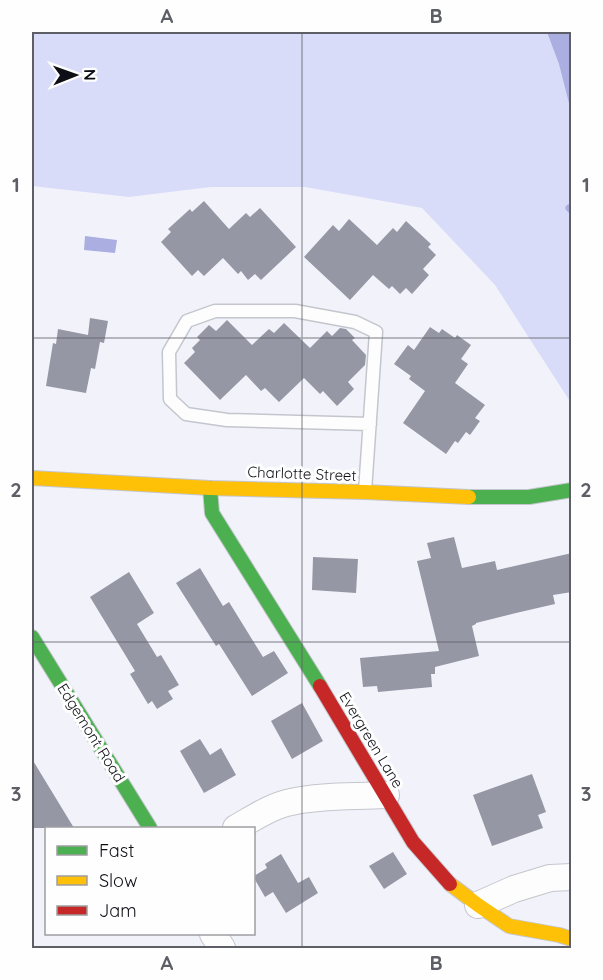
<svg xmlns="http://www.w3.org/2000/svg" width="603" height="980" font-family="Quicksand,sans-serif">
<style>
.green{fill:#d9dcf8}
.water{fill:#aaaee0}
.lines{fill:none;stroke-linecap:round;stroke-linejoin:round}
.stream{stroke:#aaaee0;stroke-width:7}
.building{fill:#9697a5}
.lane-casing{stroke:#c4c6cd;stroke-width:15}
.street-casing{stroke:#c4c6cd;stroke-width:28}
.fast-casing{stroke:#c4c6cd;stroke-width:16}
.slow-casing{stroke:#c4c6cd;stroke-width:16}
.jam-casing{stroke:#c4c6cd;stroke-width:16}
.lane{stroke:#fdfdfe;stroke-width:12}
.street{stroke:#fdfdfe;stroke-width:26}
.fast{stroke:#4caf50;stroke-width:14}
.slow{stroke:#ffc107;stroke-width:14}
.jam{stroke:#c62828;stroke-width:14}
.grid{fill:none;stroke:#5e5f66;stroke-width:1.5;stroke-opacity:0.55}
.labels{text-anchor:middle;stroke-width:6;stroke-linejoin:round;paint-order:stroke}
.street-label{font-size:15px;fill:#0e0f16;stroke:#fefefe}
.neatline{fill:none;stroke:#5e5f66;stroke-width:2}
.grid-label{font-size:20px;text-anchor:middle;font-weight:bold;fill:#5e5f66}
</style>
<rect width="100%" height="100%" fill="#f2f3fa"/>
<path class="green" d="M32 32H571V403L495 285 422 208 305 187H211L129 197 32 186Z"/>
<g class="water">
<path d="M547 32H571V111L559 64Z"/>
<path d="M85 236 117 240 115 253 84 250Z"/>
</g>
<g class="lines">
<path class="stream" d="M569 208 572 211"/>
</g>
<g class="building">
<path d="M204 201 229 229 246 213 250 217 260 208 296 247 261 280 255 274 248 280 241 271 238 274 223 258 204 276 198 270 192 276 161 242 171 232 168 229 190 209 192 212Z"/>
<path d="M349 219 377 245 393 228 397 232 406 221 431 244 428 247 436 255 423 269 429 275 412 294 406 288 400 294 392 286 389 289 373 275 350 300 304 257 333 225 339 231Z"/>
<path d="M90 318 108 321 104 343 100 342 95 369 91 368 86 393 46 386 53 343 56 344 58 329 88 335Z"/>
<path d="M227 320 252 345 269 329 274 333 284 323 310 348 327 331 332 336 340 328 346 329 355 338 352 340 366 355 365 365 348 382 354 389 337 406 323 391 320 394 304 378 279 402 265 388 261 391 246 375 220 400 184 363 195 352 192 348 200 340 197 337 209 325 216 331Z"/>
<path d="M430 327 439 333 442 329 455 338 457 335 471 345 461 359 468 364 455 383 485 405 475 418 480 421 470 435 466 432 458 443 455 441 446 454 403 423 425 391 409 379 411 376 394 364 408 345 414 350Z"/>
<path d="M454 537 462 568 495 561 497 570 572 553V592L553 595 555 604 516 613 476 623V624L472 626 479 656 435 667V674H431L432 687 378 692 377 686 363 687 360 658 439 651 417 561 431 558 427 543Z"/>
<path d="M313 557 358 559 356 593 312 590Z"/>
<path d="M200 568 223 606 229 602 263 657 274 651 288 673 252 696 219 644 216 646 176 583Z"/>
<path d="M129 572 154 613 137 624 157 657 161 655 179 685 168 691 173 699 157 709 152 701 148 704 130 674 135 671 90 597Z"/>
<path d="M302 703 323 741 292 759 271 721Z"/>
<path d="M200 739 210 755 221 748 236 775 204 793 180 751Z"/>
<path d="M32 759 74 828H32Z"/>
<path d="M532 774 546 812 538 815 543 828 492 846 473 795Z"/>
<path d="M393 852 407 874 384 889 369 866Z"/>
<path d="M281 854 298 883 309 877 318 893 286 913 273 892 265 897 254 878V876L267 868 265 864Z"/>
</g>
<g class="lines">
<defs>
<path id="lane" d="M365 491 376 332 355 322 295 311H215L187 321 169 352 170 399 186 414 227 420 370 424"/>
<g id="street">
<path d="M236 828C254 818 271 806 291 802 322 795 355 797 386 795"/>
<path d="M478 905 514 889 550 878 572 877"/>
<path d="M213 934 222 948"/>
</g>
<g id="fast">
<path d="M210 488 212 513 320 686"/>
<path d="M469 497H529L572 490"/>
<path d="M32 637 150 828"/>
</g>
<g id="slow">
<path d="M32 478 210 488 365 492 469 497"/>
<path d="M450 884 478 905 509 926 559 935 572 939"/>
</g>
<path id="jam" d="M320 686 413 842 450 884"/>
</defs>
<use href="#lane" class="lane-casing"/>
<use href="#street" class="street-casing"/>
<use href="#fast" class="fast-casing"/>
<use href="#slow" class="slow-casing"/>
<use href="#jam" class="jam-casing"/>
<use href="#lane" class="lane"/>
<use href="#street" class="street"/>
<use href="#fast" class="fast"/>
<use href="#slow" class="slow"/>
<use href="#jam" class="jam"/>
</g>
<path class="grid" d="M302 32V948M32 338H572M32 642H572"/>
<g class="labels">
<g class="street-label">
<text transform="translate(302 474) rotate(2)" y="5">Charlotte Street</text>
<text transform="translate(91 733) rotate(58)" y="5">Edgemont Road</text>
<text transform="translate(371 740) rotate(59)" y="5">Evergreen Lane</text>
</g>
</g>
<rect width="603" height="980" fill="none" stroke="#fefefe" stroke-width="66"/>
<rect x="45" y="827" width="210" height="108" fill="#fefefe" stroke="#9e9ea1" stroke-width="1.5"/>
<rect x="57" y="846" width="30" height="9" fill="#4caf50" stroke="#9e9ea1" stroke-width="1.5"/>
<text x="99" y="857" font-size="18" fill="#0e0f16">Fast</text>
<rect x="57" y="876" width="30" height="9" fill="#ffc107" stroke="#9e9ea1" stroke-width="1.5"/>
<text x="99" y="887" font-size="18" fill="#0e0f16">Slow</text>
<rect x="57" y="906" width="30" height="9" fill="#c62828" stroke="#9e9ea1" stroke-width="1.5"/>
<text x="99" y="917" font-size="18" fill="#0e0f16">Jam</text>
<g transform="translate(75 75) rotate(89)" stroke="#fefefe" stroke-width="4.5" paint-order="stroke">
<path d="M0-4.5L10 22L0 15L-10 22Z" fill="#0e0f16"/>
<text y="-9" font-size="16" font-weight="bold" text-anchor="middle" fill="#0e0f16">N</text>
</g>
<rect x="33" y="33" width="537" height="914" class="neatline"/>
<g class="grid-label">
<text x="167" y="23">A</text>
<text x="436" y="23">B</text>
<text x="16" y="192">1</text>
<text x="586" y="192">1</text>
<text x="16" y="497">2</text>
<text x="586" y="497">2</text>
<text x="16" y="801">3</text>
<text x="586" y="801">3</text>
<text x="167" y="970">A</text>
<text x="436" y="970">B</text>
</g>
</svg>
